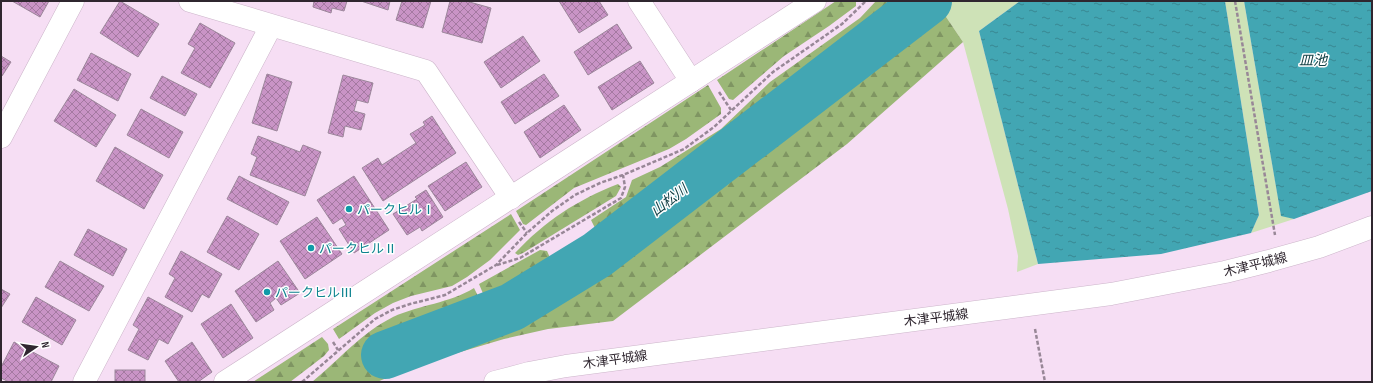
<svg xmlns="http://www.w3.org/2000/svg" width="1373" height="383" font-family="'Sofia Sans Condensed','Noto Sans JP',sans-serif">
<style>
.green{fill:#cee2b7}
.forest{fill:url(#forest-firs)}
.water{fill:url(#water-ripples)}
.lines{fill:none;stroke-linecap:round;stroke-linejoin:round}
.river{stroke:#42a6b3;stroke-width:48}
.building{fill:url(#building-cross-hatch);stroke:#9c879b}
.minor-casing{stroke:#ccb5ca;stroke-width:23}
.secondary-casing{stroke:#ccb5ca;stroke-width:23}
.path{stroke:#988797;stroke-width:2.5;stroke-dasharray:4 2;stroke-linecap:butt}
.minor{stroke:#fff;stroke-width:22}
.secondary{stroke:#fff;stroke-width:22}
.culture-dot{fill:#0f9aa8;stroke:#fff;stroke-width:1.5}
.labels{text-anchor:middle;stroke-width:3;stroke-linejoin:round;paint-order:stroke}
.culture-label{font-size:13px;fill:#0d838f;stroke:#fff;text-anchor:start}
.street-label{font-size:13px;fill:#2f262f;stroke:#fff}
.water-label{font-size:14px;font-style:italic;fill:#134146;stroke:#fff}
</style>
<defs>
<pattern id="forest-firs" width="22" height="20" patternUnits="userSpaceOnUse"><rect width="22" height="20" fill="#9bb777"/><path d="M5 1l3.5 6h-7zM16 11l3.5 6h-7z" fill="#7f9562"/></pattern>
<pattern id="water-ripples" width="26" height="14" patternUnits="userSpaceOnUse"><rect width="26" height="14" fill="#42a6b3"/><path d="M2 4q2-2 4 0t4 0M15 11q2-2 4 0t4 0" fill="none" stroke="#388792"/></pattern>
<pattern id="building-cross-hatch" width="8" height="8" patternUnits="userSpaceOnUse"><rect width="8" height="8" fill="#c994c6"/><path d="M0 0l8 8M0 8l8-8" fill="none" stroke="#a479a1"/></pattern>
</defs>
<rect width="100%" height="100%" fill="#f6def4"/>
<g class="green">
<path d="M949 1H1020L979 31 1038 264 1017 272 1018 256 1008 209 963 42 940 8Z"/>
<path d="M1225 1H1244L1281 215 1294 219 1251 233 1259 215Z"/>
</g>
<g class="forest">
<path d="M836 1H856V6L829 26 784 56 733 100 729 99 717 80Z"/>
<path d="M876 1H910C843 53 777 106 710 157 639 212 568 265 487 303L479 284 540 250 547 251 551 260 598 234 591 220 626 197 632 180 660 167 721 129 770 82 860 18Z"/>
<path d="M940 8 963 42 847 144 613 321 548 329 504 339 420 364 377 382H312C339 360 361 333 393 317 419 305 450 303 474 288L482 304 374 348 383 368 518 315 623 250 740 164Z"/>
<path d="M708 85 721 108V114L686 139 669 149 574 188 526 225 523 224 516 211Z"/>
<path d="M618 184 621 187 616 196 523 253 518 255 515 253C545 221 577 200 618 184Z"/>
<path d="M511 214 520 230 490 260 467 277 452 286 411 296 393 303 375 313 339 339 333 329Z"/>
<path d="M322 337 328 344 329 350 324 356 290 382H253Z"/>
</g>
<g class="water">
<path d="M1020 1H1225L1259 215 1251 233 1161 254 1038 264 979 31Z"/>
<path d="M1244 1H1372V191L1294 219 1281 216Z"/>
</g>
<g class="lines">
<path class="river" d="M385 355 512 307 597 255 928 1"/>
</g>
<g class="building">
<path d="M12 1H49L40 17Z"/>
<path d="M120 1 159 24 138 57 100 33Z"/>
<path d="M314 1H347L344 11 332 8 331 13 313 7Z"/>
<path d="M361 1H390L388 10Z"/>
<path d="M402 1H431L423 28 396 20Z"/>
<path d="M450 1H466L491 8 482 43 442 32Z"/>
<path d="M559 1H599L608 15 579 33Z"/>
<path d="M200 23 235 43 210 88 181 73 195 48 188 44Z"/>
<path d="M617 24 632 48 588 75 574 52Z"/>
<path d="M523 36 540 61 501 88 484 62Z"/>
<path d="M91 53 131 74 118 101 77 80Z"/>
<path d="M1 56 11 62 2 76 1 75Z"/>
<path d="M640 61 654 83 612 110 598 87Z"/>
<path d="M267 74 292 82 277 131 252 123Z"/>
<path d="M544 74 559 96 515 124 501 102Z"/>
<path d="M343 75 373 83 368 103 357 100 354 111 365 114 361 130 345 126 343 137 328 133Z"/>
<path d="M162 76 197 94 185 116 150 98Z"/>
<path d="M74 89 116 115 96 147 54 121Z"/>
<path d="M564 105 581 130 540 158 524 132Z"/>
<path d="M141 109 183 132 169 158 127 135Z"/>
<path d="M432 116 456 153 383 201 362 168 378 158 382 165 416 143 410 134 425 125 423 122Z"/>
<path d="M258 136 300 152 303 145 321 152 305 196 250 175 257 157 251 154Z"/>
<path d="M115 147 163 175 144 209 96 181Z"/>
<path d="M466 162 482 187 445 211 428 186Z"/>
<path d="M239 176 289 202 277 225 227 199Z"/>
<path d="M354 176 389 230 354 253 339 229 346 225 342 218 333 224 317 200Z"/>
<path d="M426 190 443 217 422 231 420 227 407 235 393 214 417 199 415 197Z"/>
<path d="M227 216 259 234 239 270 207 252Z"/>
<path d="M317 217 342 254 305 279 280 241Z"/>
<path d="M88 229 127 249 113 276 74 255Z"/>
<path d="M181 251 222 274 209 298 202 294 192 312 165 297 175 278 169 274Z"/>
<path d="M60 261 104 286 89 311 45 287Z"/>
<path d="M278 261 300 293 281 305 276 298 270 303 274 310 256 322 235 291Z"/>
<path d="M1 289 10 294 1 308Z"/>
<path d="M36 297 76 320 62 345 22 322Z"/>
<path d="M148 297 183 316 168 344 159 339 148 360 128 350 139 329 133 325Z"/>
<path d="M231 304 253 338 223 358 201 324Z"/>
<path d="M14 342 59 366 51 382H9L1 378V367Z"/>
<path d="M192 342 212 372 198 382H179L165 361Z"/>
<rect x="115" y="370" width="30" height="12"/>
</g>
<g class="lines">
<defs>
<g id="minor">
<path d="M190 1 426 71 511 198"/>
<path d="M639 1 691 81"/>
<path d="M1 137 73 1"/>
<path d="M84 382 271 26"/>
<path d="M225 382 815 1"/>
</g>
<path id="secondary" d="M495 382 529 373 566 366 1111 294 1225 272 1269 261 1319 247 1372 227"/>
</defs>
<use href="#minor" class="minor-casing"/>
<use href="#secondary" class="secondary-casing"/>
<g class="path">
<path d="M1235 1 1275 235"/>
<path d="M719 92 731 110"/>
<path d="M519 222 527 233"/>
<path d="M497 265 520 258 621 198 625 187 623 175"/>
<path d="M1035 329 1045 382"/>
<path d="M333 342 338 350"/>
<path d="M302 382 375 319 392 310 410 304 445 295 496 265 527 233 552 211 575 195 600 183 623 175 684 149 714 127 773 72 842 24 866 1"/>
</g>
<use href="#minor" class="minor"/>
<use href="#secondary" class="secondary"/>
</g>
<g class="culture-dot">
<circle cx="349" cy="209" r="4"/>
<circle cx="311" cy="248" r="4"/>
<circle cx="267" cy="292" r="4"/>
</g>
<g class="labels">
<g class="culture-label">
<text x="357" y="214">パークヒルⅠ</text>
<text x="319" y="253">パークヒルⅡ</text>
<text x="275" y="297">パークヒルⅢ</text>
</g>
<g class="street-label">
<text transform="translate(1255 264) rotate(-14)" y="5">木津平城線</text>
<text transform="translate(936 317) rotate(-7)" y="5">木津平城線</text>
<text transform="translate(615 359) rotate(-8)" y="5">木津平城線</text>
</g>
<g class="water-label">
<text x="1313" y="65">皿池</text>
<text transform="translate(669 200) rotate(-38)" y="5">山松川</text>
</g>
</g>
<rect width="1373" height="383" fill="none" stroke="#2f262f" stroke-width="4"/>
<g transform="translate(36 347) rotate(77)" stroke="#ffffff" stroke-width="3" paint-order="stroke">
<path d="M0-3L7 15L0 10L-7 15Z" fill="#2f262f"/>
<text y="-6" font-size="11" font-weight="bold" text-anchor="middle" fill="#2f262f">N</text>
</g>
</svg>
